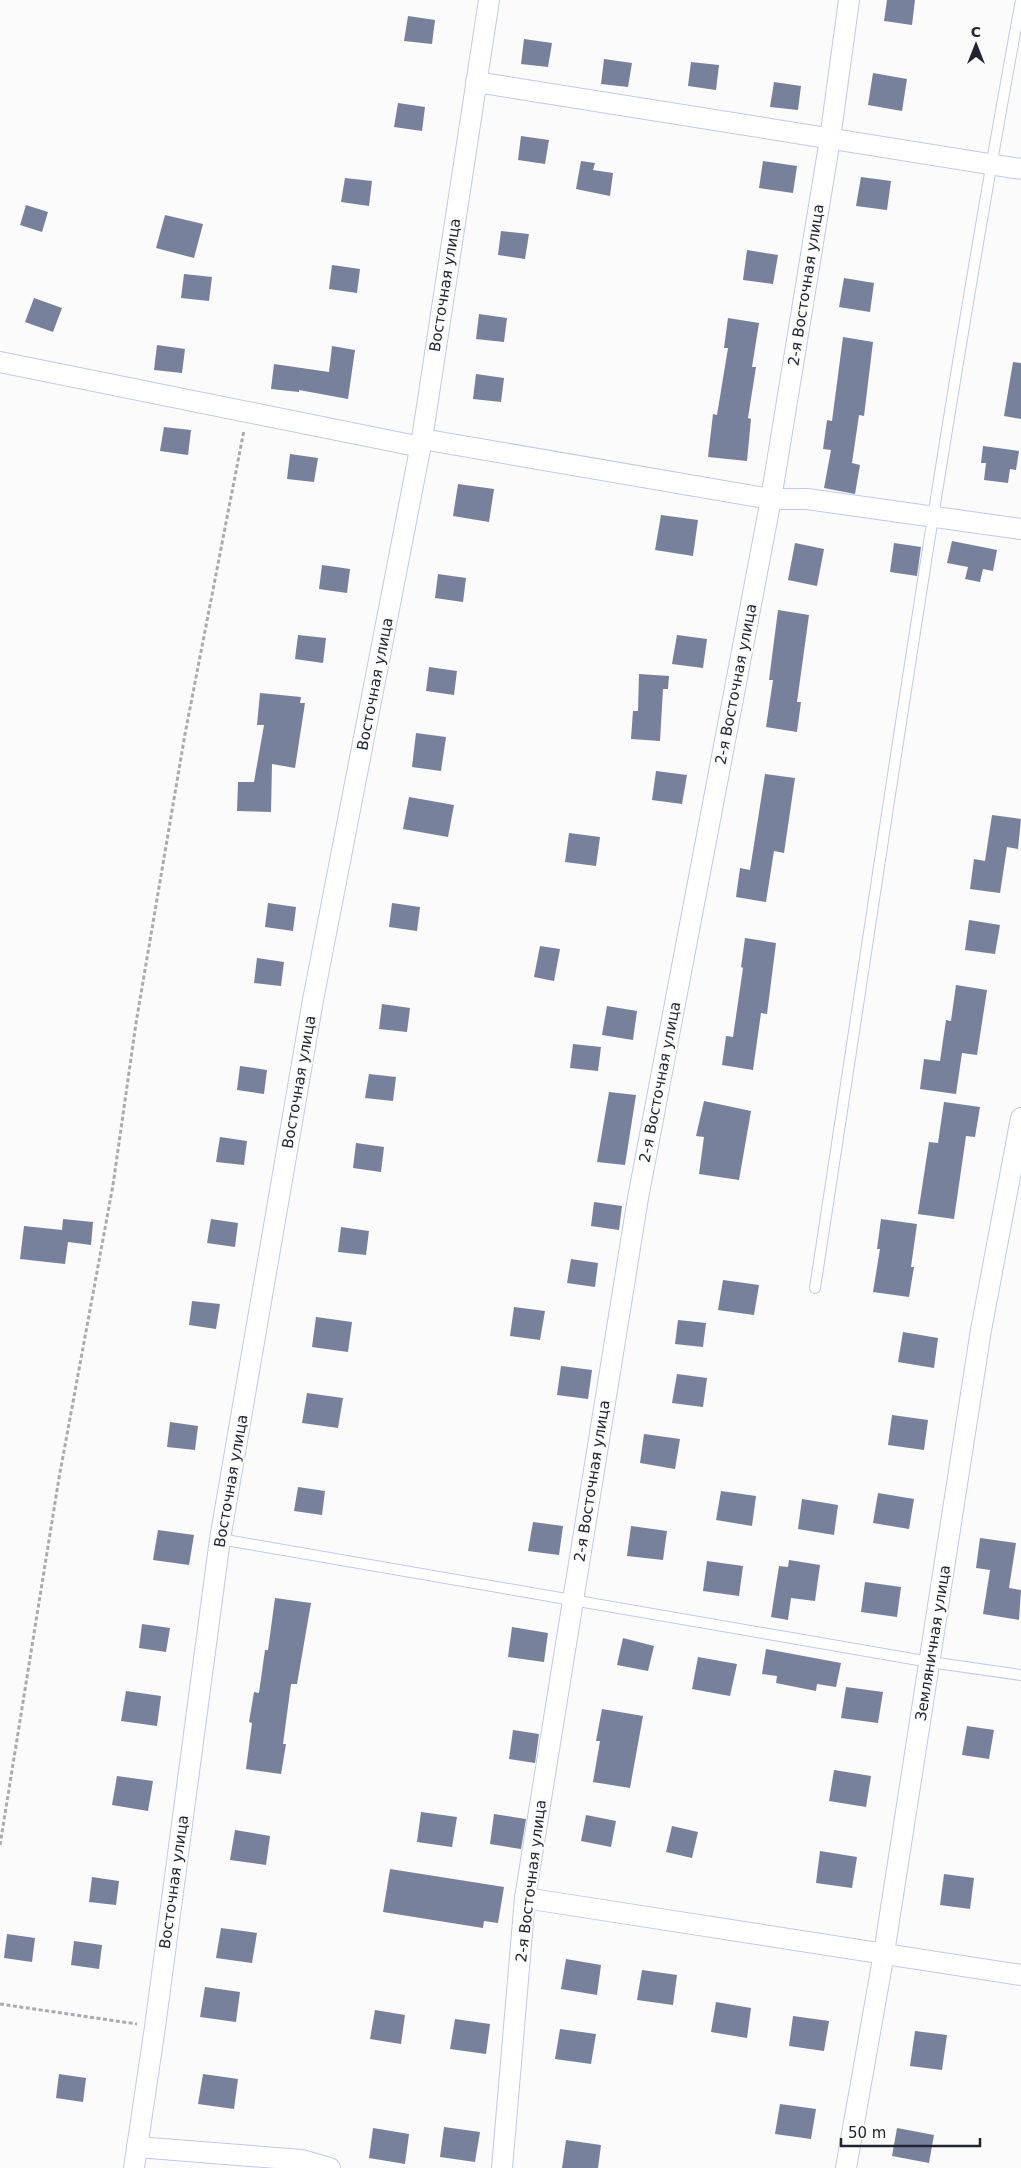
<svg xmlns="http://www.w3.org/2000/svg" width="1021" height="2168" font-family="'DejaVu Sans',sans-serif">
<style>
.building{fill:#78819b}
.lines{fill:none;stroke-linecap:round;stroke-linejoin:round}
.lane-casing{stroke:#becaeb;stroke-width:12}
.street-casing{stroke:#becaeb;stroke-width:22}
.path{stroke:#a9abb0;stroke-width:3;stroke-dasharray:4 2.5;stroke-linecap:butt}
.lane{stroke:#fff;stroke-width:10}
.street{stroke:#fff;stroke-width:20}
.labels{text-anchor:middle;stroke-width:4.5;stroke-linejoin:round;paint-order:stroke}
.street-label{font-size:15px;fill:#212532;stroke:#fbfbfb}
</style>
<rect width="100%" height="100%" fill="#fbfbfb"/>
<g class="building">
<path d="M887 0H915L912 25 884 21Z"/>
<path d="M408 16 435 20 432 44 404 41Z"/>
<path d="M524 39 552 43 548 67 521 64Z"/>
<path d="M604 59 632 63 628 87 601 84Z"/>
<path d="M691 62 719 65 716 90 688 86Z"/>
<path d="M873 73 907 79 902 111 868 105Z"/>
<path d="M774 82 801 86 798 110 770 107Z"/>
<path d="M398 103 425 107 422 131 394 127Z"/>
<path d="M521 136 549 140 545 164 518 160Z"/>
<path d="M581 161 595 163 593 170 613 173 610 196 576 189Z"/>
<path d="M763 161 797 166 793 193 759 188Z"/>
<path d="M861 177 891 181 887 210 856 206Z"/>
<path d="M345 178 372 181 369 206 341 202Z"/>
<path d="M26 205 48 212 42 232 20 225Z"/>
<path d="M165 215 203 224 194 258 156 248Z"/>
<path d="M501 231 529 234 525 259 498 255Z"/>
<path d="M747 250 778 255 773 284 743 280Z"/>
<path d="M332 265 360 269 357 293 329 289Z"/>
<path d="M184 274 212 277 209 301 181 298Z"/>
<path d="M844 278 874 283 870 312 839 307Z"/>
<path d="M34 298 62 308 53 332 25 322Z"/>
<path d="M479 314 507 318 504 342 476 339Z"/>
<path d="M728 318 759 323 752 367H756L748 418 751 419 747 461 708 457 713 414 717 415 728 348H724Z"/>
<path d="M843 337 873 342 864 416 859 415 852 463 860 465 855 494 824 488 831 450 823 449 827 420 832 421Z"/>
<path d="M157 345 185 349 182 373 154 370Z"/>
<path d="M332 346 355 350 348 399 299 390V392L271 389 274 364 329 372Z"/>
<path d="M1013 362 1021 363V419L1004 416Z"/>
<path d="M476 374 504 378 501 402 473 399Z"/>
<path d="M164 427 191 430 188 455 160 451Z"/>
<path d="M983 446 1019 451 1016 470 1010 469 1008 483 984 480 986 463H981Z"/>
<path d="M290 454 318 458 314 482 287 479Z"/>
<path d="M458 484 494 489 489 522 453 516Z"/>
<path d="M661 515 698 520 693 556 655 550Z"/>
<path d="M952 541 997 550 993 571 983 569 980 582 965 579 968 567 947 563Z"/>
<path d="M795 543 824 549 817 586 788 580Z"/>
<path d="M894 543 921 547 917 576 890 572Z"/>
<path d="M322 565 350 569 347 593 319 589Z"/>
<path d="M438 574 466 578 463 602 435 598Z"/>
<path d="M778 610 809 615 797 702H801L797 732 766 727 773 680H769Z"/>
<path d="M298 635 326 638 323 663 295 659Z"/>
<path d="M677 635 707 639 703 668 672 664Z"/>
<path d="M429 667 457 671 454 695 426 691Z"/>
<path d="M639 674 669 676 668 689H663L660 741 631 739 633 711H638Z"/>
<path d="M260 693 301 697 300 703H305L295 768 272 764 271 812 237 811 238 782H254L264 725H257Z"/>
<path d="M416 733 446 737 441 771 412 767Z"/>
<path d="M656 771 687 775 682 804 652 800Z"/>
<path d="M765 774 795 778 784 853 774 851 766 902 736 897 740 868 750 870Z"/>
<path d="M409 797 454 805 448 837 403 829Z"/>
<path d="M992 815 1021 819 1018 849 1007 847 1000 893 970 889 974 859 985 861Z"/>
<path d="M569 833 600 837 596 866 565 862Z"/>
<path d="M268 903 296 907 293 931 265 927Z"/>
<path d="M392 903 420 907 417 931 389 927Z"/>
<path d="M969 920 1000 925 995 954 965 950Z"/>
<path d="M745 938 776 943 767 1014 761 1013 753 1070 722 1065 726 1036 733 1037 743 968 741 967Z"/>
<path d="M540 946 560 949 554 981 534 977Z"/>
<path d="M257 958 284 962 281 986 254 983Z"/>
<path d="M956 985 987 990 977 1055 962 1053 956 1094 920 1089 924 1059 940 1061 946 1020 951 1021Z"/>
<path d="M382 1004 410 1008 407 1032 379 1029Z"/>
<path d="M607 1006 637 1011 633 1040 602 1035Z"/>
<path d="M573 1044 601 1047 598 1071 570 1068Z"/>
<path d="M240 1066 267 1070 264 1094 237 1090Z"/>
<path d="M369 1074 396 1077 393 1101 365 1098Z"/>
<path d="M609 1092 636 1095 625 1165 597 1162Z"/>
<path d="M704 1101 751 1111 739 1180 699 1174 704 1137 696 1136Z"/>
<path d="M944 1102 980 1107 975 1137 966 1136 954 1219 918 1214 929 1142 938 1143Z"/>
<path d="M220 1137 247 1141 244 1165 216 1162Z"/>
<path d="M356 1143 384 1147 381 1172 353 1168Z"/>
<path d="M594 1202 622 1206 619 1230 591 1226Z"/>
<path d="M63 1219 93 1222 91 1245 68 1242 65 1264 20 1259 24 1226 62 1230Z"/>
<path d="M211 1219 238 1223 235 1247 207 1243Z"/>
<path d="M881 1219 917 1224 911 1267H914L909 1297 873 1292 880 1249H877Z"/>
<path d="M341 1227 369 1231 366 1255 338 1252Z"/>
<path d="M571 1259 598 1263 595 1287 567 1283Z"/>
<path d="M723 1280 759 1285 754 1315 718 1310Z"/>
<path d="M192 1301 220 1304 216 1329 189 1325Z"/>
<path d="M514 1307 545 1311 540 1340 510 1336Z"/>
<path d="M316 1317 352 1322 348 1352 312 1347Z"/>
<path d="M678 1320 706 1323 703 1347 675 1344Z"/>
<path d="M903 1332 938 1338 934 1368 898 1362Z"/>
<path d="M561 1366 592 1370 588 1399 557 1395Z"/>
<path d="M677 1374 707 1378 703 1407 672 1403Z"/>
<path d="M307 1393 343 1398 338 1428 302 1423Z"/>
<path d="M892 1415 928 1420 924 1450 888 1445Z"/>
<path d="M170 1422 198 1426 195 1450 167 1447Z"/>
<path d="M644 1434 680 1439 675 1469 640 1463Z"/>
<path d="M298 1487 325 1491 322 1515 294 1511Z"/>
<path d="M721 1491 756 1496 752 1526 716 1520Z"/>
<path d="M878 1493 914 1499 909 1529 873 1523Z"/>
<path d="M802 1499 838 1505 834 1535 798 1529Z"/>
<path d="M533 1522 563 1526 559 1555 528 1551Z"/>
<path d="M631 1526 667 1531 663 1560 627 1556Z"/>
<path d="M158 1530 194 1535 189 1565 153 1560Z"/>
<path d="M980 1538 1016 1543 1009 1588 1021 1590 1019 1620 983 1614 990 1570 976 1568Z"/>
<path d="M789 1560 820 1565 815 1601 791 1598 788 1620 771 1617 779 1566 788 1567Z"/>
<path d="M707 1561 743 1566 739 1596 703 1591Z"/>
<path d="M865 1582 901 1587 897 1617 861 1612Z"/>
<path d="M275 1598 311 1603 297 1684H291L283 1744H286L281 1774 246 1769 252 1723 249 1722 254 1692 259 1693 265 1650H268Z"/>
<path d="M142 1624 170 1628 166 1652 139 1648Z"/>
<path d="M512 1627 548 1633 544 1662 508 1657Z"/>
<path d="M623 1638 654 1646 648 1671 617 1665Z"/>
<path d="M766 1649 841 1663 836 1687 817 1684 816 1691 776 1683 777 1676 762 1674Z"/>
<path d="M698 1657 737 1664 730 1696 692 1689Z"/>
<path d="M846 1687 883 1692 878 1723 841 1718Z"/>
<path d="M126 1691 161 1696 157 1726 121 1721Z"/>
<path d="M602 1709 643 1716 630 1788 593 1782 600 1741H596Z"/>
<path d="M967 1726 994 1730 989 1759 962 1755Z"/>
<path d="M513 1730 539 1734 535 1763 509 1759Z"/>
<path d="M834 1770 871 1776 866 1807 829 1801Z"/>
<path d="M117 1776 153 1781 148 1811 112 1805Z"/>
<path d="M421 1812 457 1817 452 1847 417 1842Z"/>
<path d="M494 1814 526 1819 521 1849 490 1844Z"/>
<path d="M586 1815 616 1821 611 1847 581 1841Z"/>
<path d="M672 1826 698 1832 692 1858 666 1852Z"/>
<path d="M235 1830 270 1836 266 1865 230 1860Z"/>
<path d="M820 1851 857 1857 852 1888 816 1883Z"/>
<path d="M390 1869 504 1887 498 1923 484 1921 483 1928 383 1912Z"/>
<path d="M944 1874 974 1878 970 1909 940 1905Z"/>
<path d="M92 1877 119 1881 116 1905 89 1902Z"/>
<path d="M221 1928 257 1933 252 1963 216 1958Z"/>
<path d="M7 1934 35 1938 32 1962 4 1958Z"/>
<path d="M74 1941 102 1945 99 1969 71 1965Z"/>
<path d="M566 1959 601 1965 597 1995 561 1989Z"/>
<path d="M642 1970 677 1975 673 2005 637 2000Z"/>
<path d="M205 1987 240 1992 236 2022 200 2017Z"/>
<path d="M716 2002 751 2008 747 2038 711 2032Z"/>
<path d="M375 2010 405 2015 401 2044 370 2039Z"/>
<path d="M793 2016 829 2021 824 2051 789 2046Z"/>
<path d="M455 2019 490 2024 486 2054 450 2049Z"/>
<path d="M560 2029 596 2034 591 2064 555 2059Z"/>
<path d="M915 2031 947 2035 942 2070 910 2066Z"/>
<path d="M59 2074 86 2078 83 2102 56 2098Z"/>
<path d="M203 2074 238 2079 234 2109 198 2104Z"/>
<path d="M780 2104 816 2109 811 2139 775 2134Z"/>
<path d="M444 2127 480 2132 475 2162 440 2157Z"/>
<path d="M373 2128 409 2134 405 2164 369 2158Z"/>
<path d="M897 2128 934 2135 929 2163 892 2156Z"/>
<path d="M566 2140 601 2145 598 2168H562Z"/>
</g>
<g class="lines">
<defs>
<g id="lane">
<path d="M815 1288C881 859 942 428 1021 0"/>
<path d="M220 1539 930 1662 1021 1675"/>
</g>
<g id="street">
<path d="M476 82 1021 169"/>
<path d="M0 362 421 447"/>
<path d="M422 439 771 499H807L1021 529"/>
<path d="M525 1898 1021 1975"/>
<path d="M137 2147 302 2160 330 2168"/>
<path d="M134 2168 155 2027 220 1539 313 1000 422 439 489 0"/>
<path d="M502 2168 525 1898 638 1198 771 499 830 139 849 0"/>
<path d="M846 2168 884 1953 981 1330 1021 1118"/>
</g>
</defs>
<use href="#lane" class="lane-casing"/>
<use href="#street" class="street-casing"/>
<g class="path">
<path d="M0 1845 59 1478 113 1185 136 1023 185 734 244 430"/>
<path d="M0 2004 137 2024"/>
</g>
<use href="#lane" class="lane"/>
<use href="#street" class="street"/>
</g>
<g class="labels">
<g class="street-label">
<text transform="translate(445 285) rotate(-81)" y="5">Восточная улица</text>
<text transform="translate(806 285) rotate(-81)" y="5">2-я Восточная улица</text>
<text transform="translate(375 684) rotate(-79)" y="5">Восточная улица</text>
<text transform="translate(736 684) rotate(-79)" y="5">2-я Восточная улица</text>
<text transform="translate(299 1082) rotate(-80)" y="5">Восточная улица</text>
<text transform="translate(660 1082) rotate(-79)" y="5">2-я Восточная улица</text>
<text transform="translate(231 1481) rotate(-80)" y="5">Восточная улица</text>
<text transform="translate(592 1481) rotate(-81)" y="5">2-я Восточная улица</text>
<text transform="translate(933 1643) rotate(-81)" y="5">Земляничная улица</text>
<text transform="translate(531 1881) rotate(-83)" y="5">2-я Восточная улица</text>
<text transform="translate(174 1882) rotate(-82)" y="5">Восточная улица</text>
</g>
</g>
<g transform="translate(976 45)" stroke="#fbfbfb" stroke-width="4" paint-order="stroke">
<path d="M0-4L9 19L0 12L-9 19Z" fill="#212532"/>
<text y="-8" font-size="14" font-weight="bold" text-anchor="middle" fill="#212532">С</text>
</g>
<path d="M841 2138v8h139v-8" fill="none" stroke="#212532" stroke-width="2.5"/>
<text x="848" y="2138" font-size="15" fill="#212532" stroke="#fbfbfb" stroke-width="4" paint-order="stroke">50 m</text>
</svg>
